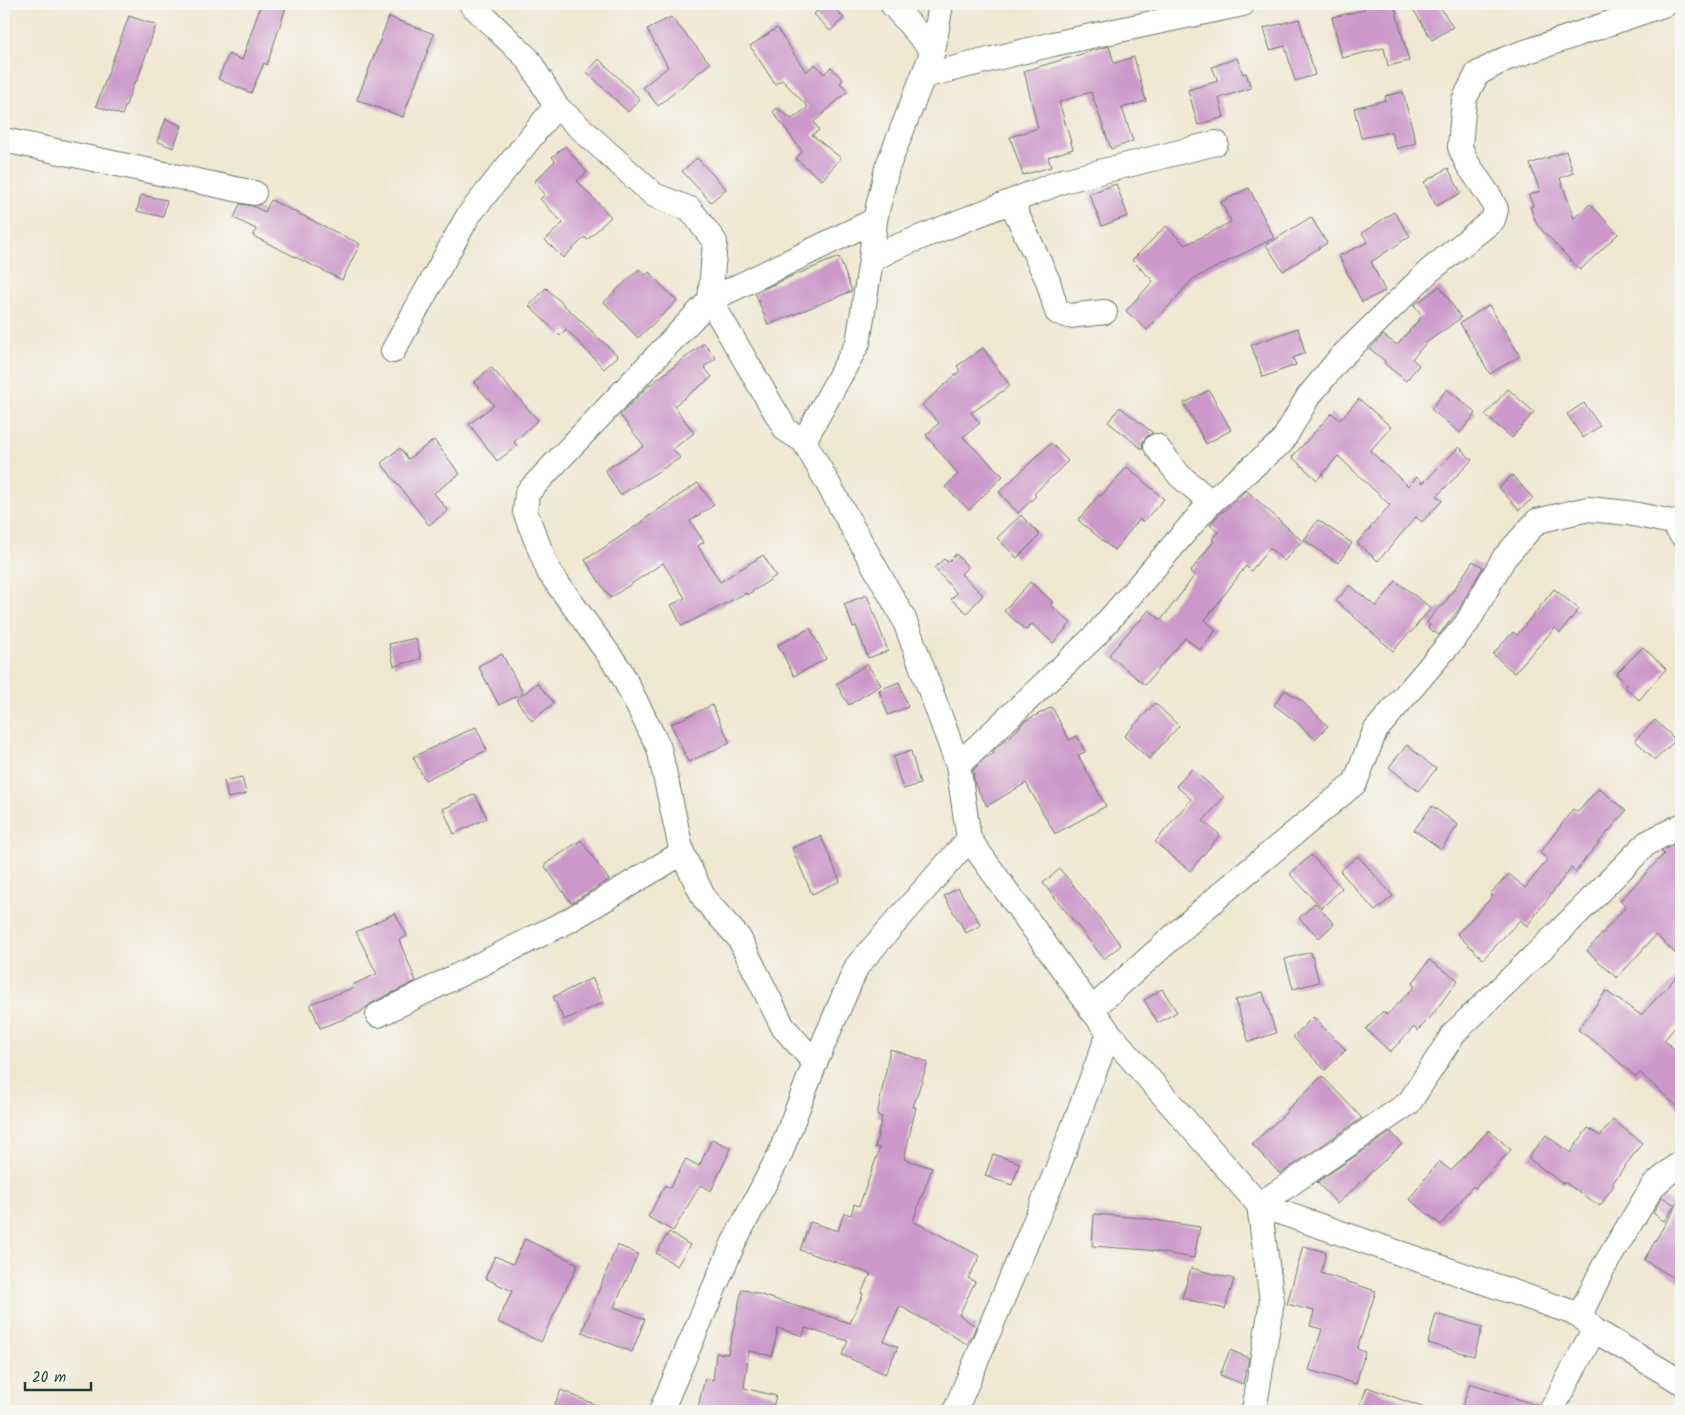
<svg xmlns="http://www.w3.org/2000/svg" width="1685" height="1415" font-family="Kalam,sans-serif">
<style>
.building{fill:#cc98c9}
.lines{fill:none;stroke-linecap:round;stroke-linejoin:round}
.minor-casing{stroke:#68796b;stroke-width:26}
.minor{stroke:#fff;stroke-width:24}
</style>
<rect width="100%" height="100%" fill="#f6f6f2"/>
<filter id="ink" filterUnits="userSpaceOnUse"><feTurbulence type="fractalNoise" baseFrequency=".02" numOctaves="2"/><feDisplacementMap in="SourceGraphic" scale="10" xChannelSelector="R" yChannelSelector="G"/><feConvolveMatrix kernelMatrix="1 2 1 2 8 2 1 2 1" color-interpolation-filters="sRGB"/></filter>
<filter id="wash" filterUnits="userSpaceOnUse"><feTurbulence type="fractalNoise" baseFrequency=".0096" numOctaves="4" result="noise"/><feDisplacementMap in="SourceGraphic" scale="20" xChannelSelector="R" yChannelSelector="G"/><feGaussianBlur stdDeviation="1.12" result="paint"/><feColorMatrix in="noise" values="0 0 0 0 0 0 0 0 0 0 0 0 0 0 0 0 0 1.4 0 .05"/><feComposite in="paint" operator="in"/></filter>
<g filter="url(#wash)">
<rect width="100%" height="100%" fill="#efe8d1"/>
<g id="blocks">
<g class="building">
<path d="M261 4H287L267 65 264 63 251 93 218 79 229 54 242 60Z"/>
<path d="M825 4H831L844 18 830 31 814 14Z"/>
<path d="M1363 4H1394L1409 61 1388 66 1384 48 1342 58 1332 17 1364 10Z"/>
<path d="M1410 4H1438L1453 27 1432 40Z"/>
<path d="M129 16 156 25 137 81H135L122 115 96 106Z"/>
<path d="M389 17 434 34 403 117 357 100Z"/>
<path d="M671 17 710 63 658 106 643 87 668 67 647 29Z"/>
<path d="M1299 19 1315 75 1295 81 1285 46 1270 50 1264 28Z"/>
<path d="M777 28 806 72 815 64 824 74 831 67 843 80 840 83 848 91 814 122 819 130 812 135 841 158 822 180 796 159 802 151 773 112 777 108 792 119 808 107 782 80 775 84 750 46Z"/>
<path d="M1109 46 1114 63 1134 57 1146 101 1122 108 1133 141 1111 149 1091 92 1059 102 1073 149 1048 157 1051 167 1023 175 1010 137 1038 128 1024 71Z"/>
<path d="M1237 58 1243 74 1246 73 1251 88 1219 98 1224 117 1198 125 1188 90 1218 81 1212 67Z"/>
<path d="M599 59 640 99 628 112 587 72Z"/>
<path d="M1403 92 1416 143 1397 149 1391 132 1361 138 1354 108 1386 100 1385 96Z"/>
<path d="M166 119 182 126 173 148 157 141Z"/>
<path d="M565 146 587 172 577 181 611 217 587 240 585 237 563 258 545 240 563 223 540 199 545 194 534 182 555 161 552 157Z"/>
<path d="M1566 151 1573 173 1560 178 1574 218 1590 204 1618 234 1580 270 1537 225 1530 207 1533 206 1529 195 1540 191 1530 164Z"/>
<path d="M697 158 726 189 711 202 682 171Z"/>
<path d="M1448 168 1461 193 1436 206 1424 182Z"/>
<path d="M1116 184 1128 216 1102 226 1089 194Z"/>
<path d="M1249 188 1274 238 1193 279 1147 330 1126 311 1153 281 1132 260 1166 226 1185 245 1231 222 1221 202Z"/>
<path d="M141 195 167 200 163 217 137 211Z"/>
<path d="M271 200 360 244 342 280 253 236 256 229 234 218 240 204 253 206 265 212Z"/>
<path d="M1394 212 1410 236 1371 262 1385 291 1362 302 1339 256 1368 242 1362 233Z"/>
<path d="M1311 217 1327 243 1283 271 1266 245Z"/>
<path d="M839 257 852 291 768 325 755 293 790 277Z"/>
<path d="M639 269 646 275 649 272 677 301 638 338 604 302Z"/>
<path d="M1440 286 1461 318 1426 343 1412 359 1419 365 1406 381 1384 363 1385 361 1370 349 1383 335 1397 345 1422 316 1414 305Z"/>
<path d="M546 288 618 356 604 369 566 329 560 336 529 306Z"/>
<path d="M1489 305 1520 356 1490 374 1460 323Z"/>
<path d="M1298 328 1305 353 1293 358 1296 365 1263 377 1251 345Z"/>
<path d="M704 343 716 358 704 367 712 377 674 406 694 433 673 449 680 458 620 495 605 470 644 446 620 415 645 389Z"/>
<path d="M983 348 1010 386 971 413 980 423 963 437 1003 476 969 510 945 487 958 474 926 435 939 423 922 405 960 371 957 366Z"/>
<path d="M491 367 538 420 514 442 517 446 497 461 469 424 494 405 474 383Z"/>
<path d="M1447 389 1476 413 1460 433 1431 409Z"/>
<path d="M1508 389 1534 412 1512 438 1485 415Z"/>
<path d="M1209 390 1231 430 1206 444 1184 403Z"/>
<path d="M1359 399 1391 427 1370 451 1408 486 1417 477 1423 483 1459 447 1472 460 1437 496 1442 501 1422 522 1416 517 1378 561 1357 543 1390 505 1338 456 1317 480 1292 457 1332 413 1340 420Z"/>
<path d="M1584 403 1600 426 1583 438 1567 414Z"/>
<path d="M1120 407 1153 433 1147 436 1143 441 1142 449 1108 422Z"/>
<path d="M434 440 460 474 434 493 448 511 429 525 381 463 400 448 408 459Z"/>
<path d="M1051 443 1068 461 1034 494 1036 496 1018 513 999 492Z"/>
<path d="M1127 467 1164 499 1143 522 1140 519 1114 550 1078 520 1099 495 1101 496Z"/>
<path d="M1512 475 1533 498 1519 510 1499 488Z"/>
<path d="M698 483 714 505 690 521 704 542 698 546 720 582 763 555 776 576 747 595 746 593 682 626 671 605 685 598 663 563 610 598 585 560 644 521 643 520Z"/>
<path d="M1246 490 1302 541 1284 561 1270 548 1251 571 1246 566 1205 620 1216 630 1200 650 1185 638 1145 685 1109 655 1138 621 1139 622 1149 610 1161 620 1195 575 1190 572 1214 541 1212 539 1218 532 1210 525 1221 512H1223Z"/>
<path d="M1021 515 1040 535 1017 558 997 538Z"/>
<path d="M1318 520 1352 543 1338 563 1304 540Z"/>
<path d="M956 554 968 567 961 574 983 595 967 613 951 599 957 593 934 568 944 559 948 562Z"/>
<path d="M1473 561 1483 567 1457 612 1439 635 1428 628 1430 625 1427 622 1440 606 1442 607Z"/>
<path d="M1396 581 1431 608 1411 632H1410L1393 651 1336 601 1350 585 1376 607Z"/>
<path d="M1030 582 1053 602 1050 604 1071 623 1053 643 1032 624 1026 630 1004 611Z"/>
<path d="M1554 589 1579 609 1560 633 1555 628 1514 673 1493 654 1513 632 1517 635Z"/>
<path d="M867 595 888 651 868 658 856 626 853 627 844 604Z"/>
<path d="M810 628 826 659 794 676 778 645Z"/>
<path d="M416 638 421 659 394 666 389 644Z"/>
<path d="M1643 647 1666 669 1639 700 1625 687 1627 685 1616 674Z"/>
<path d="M502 654 523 693 499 705 478 666Z"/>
<path d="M867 664 881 685 849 705 836 684Z"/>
<path d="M899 682 908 707 888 715 879 690Z"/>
<path d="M537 683 554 703 532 721 516 700Z"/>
<path d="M1285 690 1302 701 1328 726 1315 739 1294 720 1274 705Z"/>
<path d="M1155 703 1179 726 1149 759 1124 736Z"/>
<path d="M712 705 730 743 688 762 671 724Z"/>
<path d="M1052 707 1069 740 1077 736 1085 752 1078 755 1106 806 1055 834 1026 783 987 806 975 785 973 770 984 759 995 753 993 751 1019 728V727L1025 721Z"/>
<path d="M1655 720 1676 740 1655 760 1635 740Z"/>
<path d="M476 727 487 750 425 780 413 757Z"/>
<path d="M1407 745 1436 769 1418 791 1389 767Z"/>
<path d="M911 751 920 784 903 789 893 757Z"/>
<path d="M1192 769 1224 797 1203 821 1220 835 1190 871 1155 842 1191 799 1176 786Z"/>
<path d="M242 777 246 794 228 798 224 781Z"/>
<path d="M1599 788 1626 811 1586 858 1576 872 1571 868 1527 926 1520 920 1483 959 1457 934 1493 896 1490 894 1509 874 1525 888 1548 859 1540 853 1573 809 1578 812Z"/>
<path d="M475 794 487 818 454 834 443 809Z"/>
<path d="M1432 806 1458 825 1441 849 1414 830Z"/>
<path d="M821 836 840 881 812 894 792 848Z"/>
<path d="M581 840 609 880 571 903 544 865Z"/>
<path d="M1681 841V959L1656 935 1617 978 1587 951 1626 906 1620 901 1664 854 1661 851Z"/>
<path d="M1311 855 1342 888 1322 908 1290 874Z"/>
<path d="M1358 856 1393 896 1375 911 1340 871Z"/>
<path d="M1060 869 1121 945 1104 959 1043 883Z"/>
<path d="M958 888 981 925 966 933 944 896Z"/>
<path d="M1315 903 1334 924 1319 938 1299 918Z"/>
<path d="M395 913 407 936 399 940 416 981 372 1003 359 1013 320 1028 310 1004 353 988 352 985 377 974 356 932Z"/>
<path d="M1311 952 1319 982 1293 989 1285 959Z"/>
<path d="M1429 960 1458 980 1430 1018 1417 1031 1414 1027 1390 1052 1366 1029 1383 1011 1387 1015 1415 986 1412 984Z"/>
<path d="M1681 972V1021L1664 1040 1681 1056V1110L1640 1073 1636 1077 1601 1046 1578 1030 1606 991 1641 1015Z"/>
<path d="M592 978 604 1002 564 1020 553 997Z"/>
<path d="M1162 989 1177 1012 1158 1023 1144 1000Z"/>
<path d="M1263 992 1276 1033 1249 1042 1235 1000Z"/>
<path d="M1313 1017 1346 1050 1325 1070 1293 1037Z"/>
<path d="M890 1049 928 1062 913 1107H916L904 1159 932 1168 913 1221 980 1256 968 1278 975 1282 959 1315 976 1326 973 1334 967 1344 900 1306 884 1341 898 1347 885 1374 842 1355 848 1341 805 1328 803 1336 778 1328 772 1356 749 1351 744 1388 776 1396 772 1411H697L705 1378 713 1380 716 1353 728 1354 742 1289 850 1323 863 1294 861 1293 871 1274 800 1250 810 1222 838 1231 844 1213 851 1215 854 1204 859 1206 880 1148 875 1147 882 1117 877 1116Z"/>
<path d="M1322 1076 1362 1118 1280 1174 1252 1144 1288 1111 1287 1110Z"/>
<path d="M1613 1120 1642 1143 1612 1184 1614 1185 1600 1206 1564 1182 1563 1184 1528 1158 1546 1135 1570 1153 1588 1128 1600 1136Z"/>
<path d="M1489 1130 1511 1150 1475 1188 1473 1186 1441 1225 1409 1199 1439 1161 1451 1171Z"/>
<path d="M1391 1132 1402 1144 1337 1204 1317 1182Z"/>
<path d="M712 1139 731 1148 711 1191 700 1185 673 1231 648 1217 665 1185 670 1188 686 1159 699 1166Z"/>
<path d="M993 1154 1020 1163 1012 1185 985 1176Z"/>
<path d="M1662 1197 1675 1205 1664 1221 1653 1213Z"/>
<path d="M1681 1197V1282L1644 1260Z"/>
<path d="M1094 1214 1141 1218 1200 1227 1194 1258 1147 1250 1092 1246Z"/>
<path d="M669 1232 690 1245 677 1266 656 1253Z"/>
<path d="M525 1239 578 1264 541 1342 498 1322 512 1291 485 1278 495 1256 513 1264Z"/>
<path d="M617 1245 638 1254 614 1307 645 1319 632 1352 582 1332Z"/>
<path d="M1303 1246 1326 1252 1321 1273 1376 1291 1357 1349 1365 1352 1356 1384 1309 1370 1322 1329 1310 1326 1314 1311 1287 1304Z"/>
<path d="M1191 1268 1234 1279 1225 1309 1182 1298Z"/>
<path d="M1436 1314 1482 1327 1474 1356 1428 1343Z"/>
<path d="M1230 1350 1249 1358 1243 1384 1220 1375Z"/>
<path d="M1470 1383 1539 1406 1537 1411H1461Z"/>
<path d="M1367 1387 1427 1409V1411H1358Z"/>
<path d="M561 1390 610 1411H552Z"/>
</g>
</g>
</g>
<g filter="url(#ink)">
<use href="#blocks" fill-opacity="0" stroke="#68796b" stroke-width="1"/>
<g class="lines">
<defs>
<g id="minor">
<path d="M471 4 528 59 556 106 654 195 690 209 715 242 710 300 786 430 804 441 904 619 958 765 969 839 1109 1033 1259 1205 1272 1301 1254 1411"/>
<path d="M892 4 933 51"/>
<path d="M924 76 1053 44 1243 4"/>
<path d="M4 140 254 193"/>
<path d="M1011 202 1048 281 1057 312 1069 316 1105 312"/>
<path d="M871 260 896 247 1063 181 1216 143"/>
<path d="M393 351 468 216 556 106"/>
<path d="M804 441 858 343 871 260 875 220 887 168 933 51 941 4"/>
<path d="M1156 446 1180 476 1211 502 1282 442 1308 397 1340 358 1429 271 1493 220 1496 209 1490 197 1467 163 1460 147 1464 100 1477 74 1505 59 1666 4"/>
<path d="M958 765 1095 636 1211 502"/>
<path d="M1091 1010 1221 894 1355 783 1375 731 1467 623 1504 558 1537 521 1588 509 1628 513 1672 522 1681 534"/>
<path d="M378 1015 568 921 682 853"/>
<path d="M815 1063 783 1027 739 938 705 900 682 853 659 748 620 670 549 572 525 512 527 493 710 300 875 220"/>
<path d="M1259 1205 1409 1103 1454 1033 1556 935 1647 843 1681 826"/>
<path d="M1259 1205 1580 1315 1594 1330 1551 1411"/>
<path d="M1580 1315 1603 1268 1653 1186 1681 1162"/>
<path d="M1594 1330 1681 1382"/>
<path d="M661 1411 734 1242 780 1154 815 1063 857 966 969 839"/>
<path d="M955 1411 1057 1170 1109 1033"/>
</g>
</defs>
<use href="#minor" class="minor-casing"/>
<use href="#minor" class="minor"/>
</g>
</g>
<rect width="1685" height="1415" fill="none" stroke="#f6f6f2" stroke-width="20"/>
<path d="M25 1382v8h66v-8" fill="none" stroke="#1f3d34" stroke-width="2.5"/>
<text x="32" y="1382" font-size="15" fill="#1f3d34" stroke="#f6f6f2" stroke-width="4" paint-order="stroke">20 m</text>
</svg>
